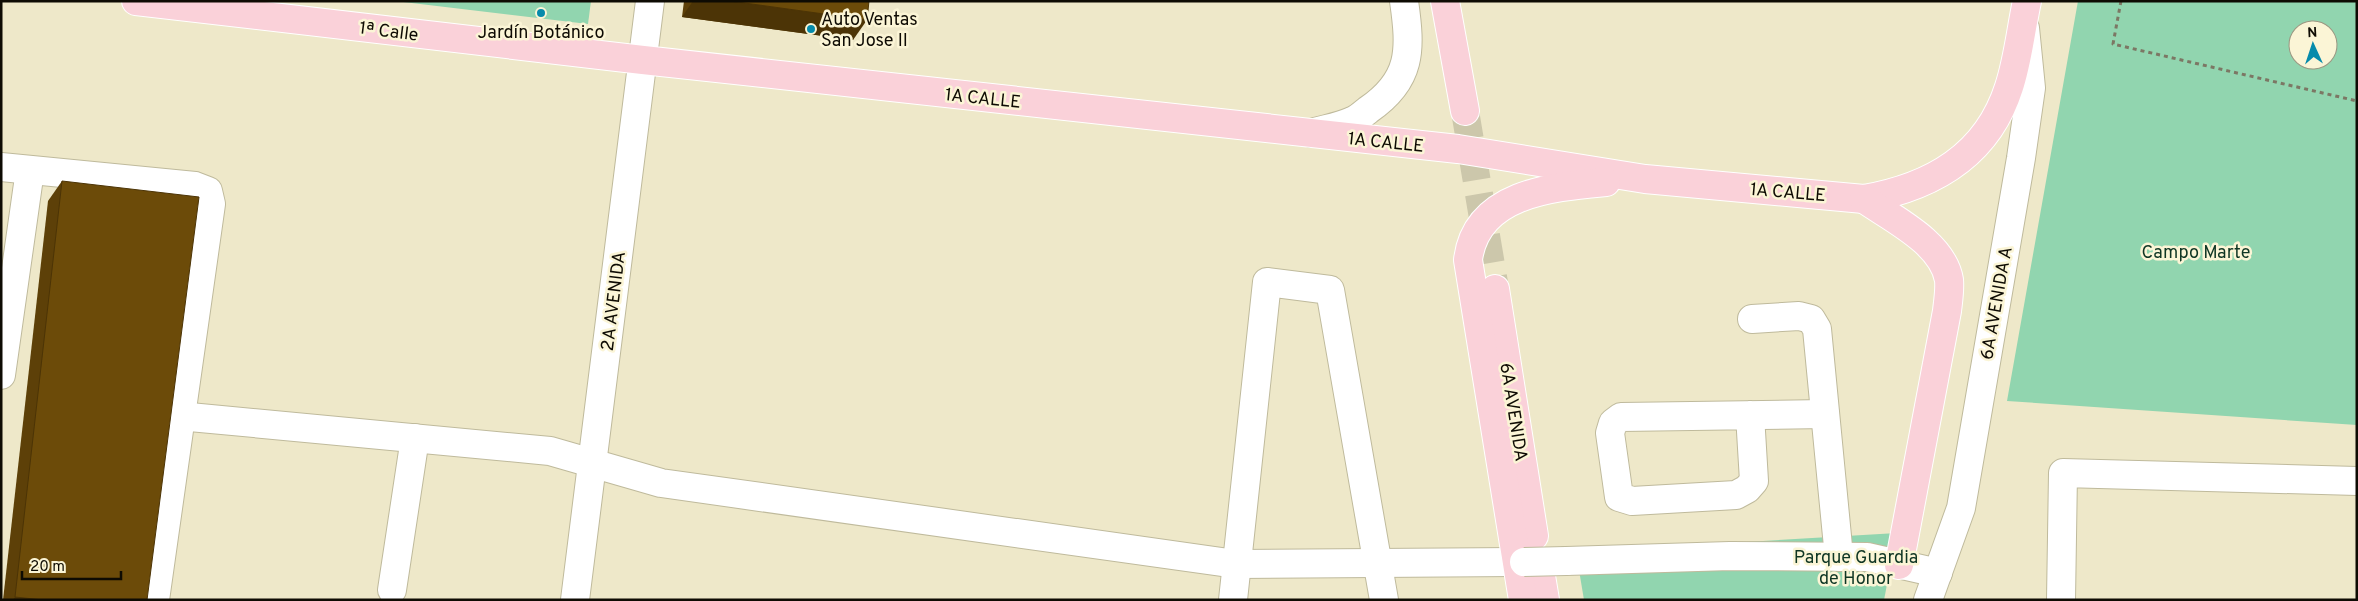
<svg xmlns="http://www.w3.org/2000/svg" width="2358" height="601" font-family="Overpass,sans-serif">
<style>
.green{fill:#91d5af;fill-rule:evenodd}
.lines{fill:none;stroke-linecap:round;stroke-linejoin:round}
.major-tunnel{stroke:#ccc7ab;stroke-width:28;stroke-dasharray:28 14;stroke-linecap:butt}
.minor-casing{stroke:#bfba9c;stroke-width:30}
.major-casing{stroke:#fff;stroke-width:30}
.path{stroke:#7c7764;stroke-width:3;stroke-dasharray:4 4;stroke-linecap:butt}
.minor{stroke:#fff;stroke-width:28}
.major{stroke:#fad1d9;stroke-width:28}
.minor-bridge-casing{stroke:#bfba9c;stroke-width:30;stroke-linecap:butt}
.minor-bridge{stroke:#fff;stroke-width:28}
.wall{fill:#5d4008}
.shaded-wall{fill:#4c3406}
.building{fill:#6c4b09;stroke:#4c3406}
.poi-dot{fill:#068bab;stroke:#fbf5d6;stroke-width:2}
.labels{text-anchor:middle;stroke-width:5;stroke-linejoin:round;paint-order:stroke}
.poi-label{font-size:18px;fill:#0e0b03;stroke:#fbf5d6;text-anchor:start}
.street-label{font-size:18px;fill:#0e0b03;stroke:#fbf5d6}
.park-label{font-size:18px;fill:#0f3624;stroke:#fbf5d6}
</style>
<rect width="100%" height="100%" fill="#eee8c9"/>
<g class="green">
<path d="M395 1H591L588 24Z"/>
<path d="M2078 1H2357V425L2007 401ZM2298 30H2328V60H2298Z"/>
<path d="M1897 533 1884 600H1584L1576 552Z"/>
</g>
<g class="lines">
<path class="major-tunnel" d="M1465 111 1495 289"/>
<defs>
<g id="minor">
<path d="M1311 133C1324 129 1340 127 1352 121 1358 119 1363 114 1368 110 1412 80 1411 50 1404 1"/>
<path d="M1 167 195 186 208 191 211 204 155 600"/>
<path d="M1752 319 1799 316 1811 319 1817 329 1839 557"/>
<path d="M1 375 30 170"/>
<path d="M1750 415 1754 481 1747 489 1736 495 1632 501 1619 497 1610 433 1613 423 1621 417 1825 414"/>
<path d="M179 416 550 451 661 483 1236 564 1516 562"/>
<path d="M1566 561 1730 556 1867 557 1938 573"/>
<path d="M392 590 415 438"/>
<path d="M575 600 650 1"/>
<path d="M1233 600 1267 282 1330 290 1384 600"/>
<path d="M1928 600 1961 508 2021 158 2031 88 2025 28"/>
<path d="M2061 600 2063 473 2357 481"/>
</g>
<g id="major">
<path d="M136 1 643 60 1458 149 1645 179 1864 199C1932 187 1987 156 2009 87 2018 60 2021 29 2027 1"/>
<path d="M1445 1 1465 111"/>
<path d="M1864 199C1893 219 1943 243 1949 280 1950 290 1948 302 1947 311L1899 565"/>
<path d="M1495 289 1534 536"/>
<path d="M1541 576 1545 600"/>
<path d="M1523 600 1468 260C1476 193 1552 187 1606 182"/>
</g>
</defs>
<use href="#minor" class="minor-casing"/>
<use href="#major" class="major-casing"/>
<path class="path" d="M2121 1 2113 44 2357 101"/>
<use href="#minor" class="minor"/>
<use href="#major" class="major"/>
<defs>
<path id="minor-bridge" d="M1524 562 1566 561"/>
</defs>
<use href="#minor-bridge" class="minor-bridge-casing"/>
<use href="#minor-bridge" class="minor-bridge"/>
</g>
<g class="wall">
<path d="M684 1H869L853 40 682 17Z"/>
<path d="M62 181 147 600H3L48 201Z"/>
</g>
<g class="shaded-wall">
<path d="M693 1H730L867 20 853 40 682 17Z"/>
<path d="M15 597 43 600H13Z"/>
</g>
<g class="building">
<path d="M730 1H869L867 20Z"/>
<path d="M62 181 199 197 147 600H43L15 597Z"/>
</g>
<g class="poi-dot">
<circle cx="541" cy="13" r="5"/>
<circle cx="811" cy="29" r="5"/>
</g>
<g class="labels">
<g class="poi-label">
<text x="821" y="25">Auto Ventas<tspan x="821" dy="21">San Jose II</tspan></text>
<text x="541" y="38" text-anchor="middle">Jardín Botánico</text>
</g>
<g class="street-label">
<text transform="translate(389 31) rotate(7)" y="6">1ª Calle</text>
<text transform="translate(983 98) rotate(6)" y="6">1A CALLE</text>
<text transform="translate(1386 142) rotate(6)" y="6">1A CALLE</text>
<text transform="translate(1788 192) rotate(5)" y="6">1A CALLE</text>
<text transform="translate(613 301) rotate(-83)" y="6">2A AVENIDA</text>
<text transform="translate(1996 303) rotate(-80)" y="6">6A AVENIDA A</text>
<text transform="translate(1514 412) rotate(81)" y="6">6A AVENIDA</text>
</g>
<g class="park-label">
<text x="2196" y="258">Campo Marte</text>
<text x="1856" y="563">Parque Guardia<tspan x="1856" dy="21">de Honor</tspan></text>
</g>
</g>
<rect width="2358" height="601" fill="none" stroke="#0e0b03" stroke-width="5"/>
<g transform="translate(2313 45) rotate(357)"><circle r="24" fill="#fbf5d6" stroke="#9c9782"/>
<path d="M0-4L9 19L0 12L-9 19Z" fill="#068bab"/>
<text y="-8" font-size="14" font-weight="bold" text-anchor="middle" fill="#0e0b03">N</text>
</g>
<path d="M22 571v8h99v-8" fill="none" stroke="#0e0b03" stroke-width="2.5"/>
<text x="30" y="571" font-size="15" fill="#0e0b03" stroke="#fbf5d6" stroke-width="4" paint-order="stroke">20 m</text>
</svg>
